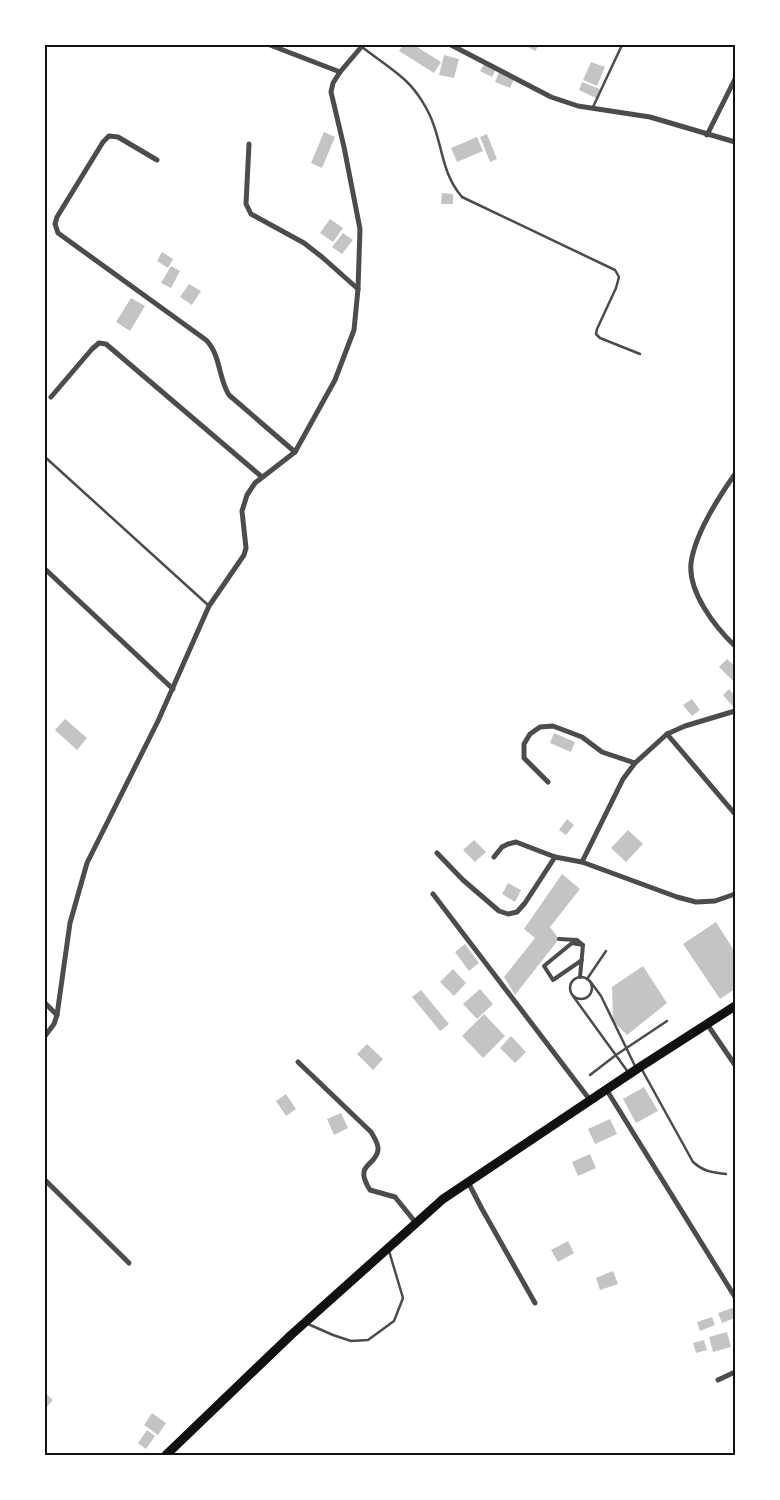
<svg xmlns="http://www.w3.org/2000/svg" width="780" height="1500" font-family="'Work Sans',sans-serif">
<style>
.building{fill:#c4c4c4}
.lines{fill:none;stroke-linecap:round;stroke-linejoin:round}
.service{stroke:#4c4c4c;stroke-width:2.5}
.pedestrian{stroke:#4c4c4c;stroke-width:4}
.minor{stroke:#4c4c4c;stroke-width:5}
.trunk{stroke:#111;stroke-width:9}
.neatline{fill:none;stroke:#111;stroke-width:2}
</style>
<rect width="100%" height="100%" fill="#fff"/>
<g class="building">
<path d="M403 45H414L441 62 434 73 399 51Z"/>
<path d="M525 45H539L535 51Z"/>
<path d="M444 55 459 59 454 78 439 75Z"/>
<path d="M591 62 605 67 597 86 583 80Z"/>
<path d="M485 63 496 69 492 77 480 71Z"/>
<path d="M499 72 514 79 510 88 495 82Z"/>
<path d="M582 82 600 89 596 98 579 90Z"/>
<path d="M324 132 335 137 322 168 311 163Z"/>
<path d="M487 134 497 159 490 162 480 137Z"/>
<path d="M477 137 483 151 457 162 451 148Z"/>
<path d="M442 193 453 194V204H441Z"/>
<path d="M330 219 343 228 333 242 320 233Z"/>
<path d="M343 233 353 240 342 254 332 247Z"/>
<path d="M162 252 173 259 168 268 157 261Z"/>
<path d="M171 266 180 271 171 288 161 283Z"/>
<path d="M189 284 201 291 192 305 180 297Z"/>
<path d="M131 298 145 306 130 331 116 322Z"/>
<path d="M727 659 735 666V683L719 667Z"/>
<path d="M729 689 735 696V709L723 695Z"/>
<path d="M692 699 700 710 692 716 683 705Z"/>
<path d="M65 719 87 738 77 750 55 730Z"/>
<path d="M554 733 575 742 571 752 550 743Z"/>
<path d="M567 819 574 825 566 835 559 830Z"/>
<path d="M628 830 643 844 626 862 611 848Z"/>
<path d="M474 840 486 852 475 862 463 850Z"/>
<path d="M562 874 580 889 550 927 559 939 515 995 504 977 535 938 524 929Z"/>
<path d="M508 883 521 890 515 902 502 894Z"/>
<path d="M716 922 735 952V989L720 999 683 944Z"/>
<path d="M465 944 479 963 469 971 455 952Z"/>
<path d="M643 966 667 1003 627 1035 613 1021 612 987Z"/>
<path d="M453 969 466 983 454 996 440 982Z"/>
<path d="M480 989 493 1004 477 1019 463 1004Z"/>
<path d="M421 990 449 1024 440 1031 412 997Z"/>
<path d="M484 1014 505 1036 483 1058 462 1036Z"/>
<path d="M511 1036 526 1052 515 1063 500 1048Z"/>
<path d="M367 1044 383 1059 373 1070 357 1054Z"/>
<path d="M644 1087 658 1111 636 1123 623 1099Z"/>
<path d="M286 1094 296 1109 286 1116 276 1101Z"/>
<path d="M341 1113 348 1128 334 1135 327 1119Z"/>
<path d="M610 1119 617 1134 595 1144 588 1129Z"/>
<path d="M590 1154 596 1168 578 1176 572 1162Z"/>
<path d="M568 1241 574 1253 558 1262 551 1250Z"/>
<path d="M613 1271 618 1284 600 1290 596 1278Z"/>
<path d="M735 1307V1318L722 1323 718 1313Z"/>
<path d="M712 1317 715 1325 700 1331 697 1322Z"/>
<path d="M727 1332 731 1347 713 1352 709 1337Z"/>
<path d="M704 1340 707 1350 696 1353 693 1343Z"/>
<path d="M45 1393 53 1400 45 1409Z"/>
<path d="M152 1413 166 1423 158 1435 144 1425Z"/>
<path d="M147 1430 155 1436 146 1449 138 1443Z"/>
</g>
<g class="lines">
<g class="service">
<path d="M362 47C376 58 392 68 405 80 417 91 429 110 434 126 443 151 443 175 462 197L615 270 619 277 616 288 597 329 596 334 600 338 640 354"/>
<path d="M593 107 622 45"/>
<path d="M45 457 208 605"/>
<circle cx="581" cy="988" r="11"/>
<path d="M587 979 606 951"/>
<path d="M590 981 601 996 636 1068"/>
<path d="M573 996 628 1072"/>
<path d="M641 1068 693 1162C704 1172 712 1172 726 1174"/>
<path d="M590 1075 616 1055 667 1021"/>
<path d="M308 1324 333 1335 351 1341 368 1340 394 1321 403 1298 389 1251"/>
</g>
<g class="pedestrian">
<path d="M559 939 577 940 583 945 580 977"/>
<path d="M582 960 553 980 544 966 572 943 583 945"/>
</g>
<g class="minor">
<path d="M270 45 340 72"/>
<path d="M451 45 551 97 578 106 650 117 735 142"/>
<path d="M707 135 735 79"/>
<path d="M249 144 246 204 251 214 304 243 322 257 358 289"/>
<path d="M157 160 118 137 109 136 103 142 57 217 55 224 58 233 206 340C221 355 218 378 229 395L295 452"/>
<path d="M51 397 92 349 99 343 106 344 262 477"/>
<path d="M735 474C718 498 695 534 691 563 688 592 715 627 735 646"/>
<path d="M45 569 173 689"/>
<path d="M667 734 735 814"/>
<path d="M548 782 524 758V744L530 734 540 727 553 726 582 737 602 752 635 763"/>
<path d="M437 853 463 880 499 911 508 914 517 912 525 903 555 857"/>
<path d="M494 857 502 847 508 844 516 842 555 857 582 862 677 897 696 902 715 901 735 894"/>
<path d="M582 862 623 779 635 763 667 734 685 726 735 711"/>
<path d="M433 894 590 1100"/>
<path d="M45 1003 57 1015"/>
<path d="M707 1024 735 1065"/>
<path d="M45 1036 54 1024 57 1015 70 923 87 863 158 721 209 606 244 555 246 548 242 511 247 495 255 483 295 452 335 380 354 330 358 289 360 229 344 147 331 92 333 83 340 72 363 45"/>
<path d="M298 1062 371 1132C374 1137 379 1144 378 1150 376 1167 353 1163 370 1190L395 1197 416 1223"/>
<path d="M606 1089 735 1297"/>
<path d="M45 1180 129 1263"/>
<path d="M468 1182 482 1209 535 1303"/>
<path d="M718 1380 735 1372"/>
</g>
<path class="trunk" d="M166 1455 291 1335 443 1199 640 1067 735 1006"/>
</g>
<rect width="780" height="1500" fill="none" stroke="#ffffff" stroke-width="92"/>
<rect x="46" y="46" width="688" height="1408" class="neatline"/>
</svg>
